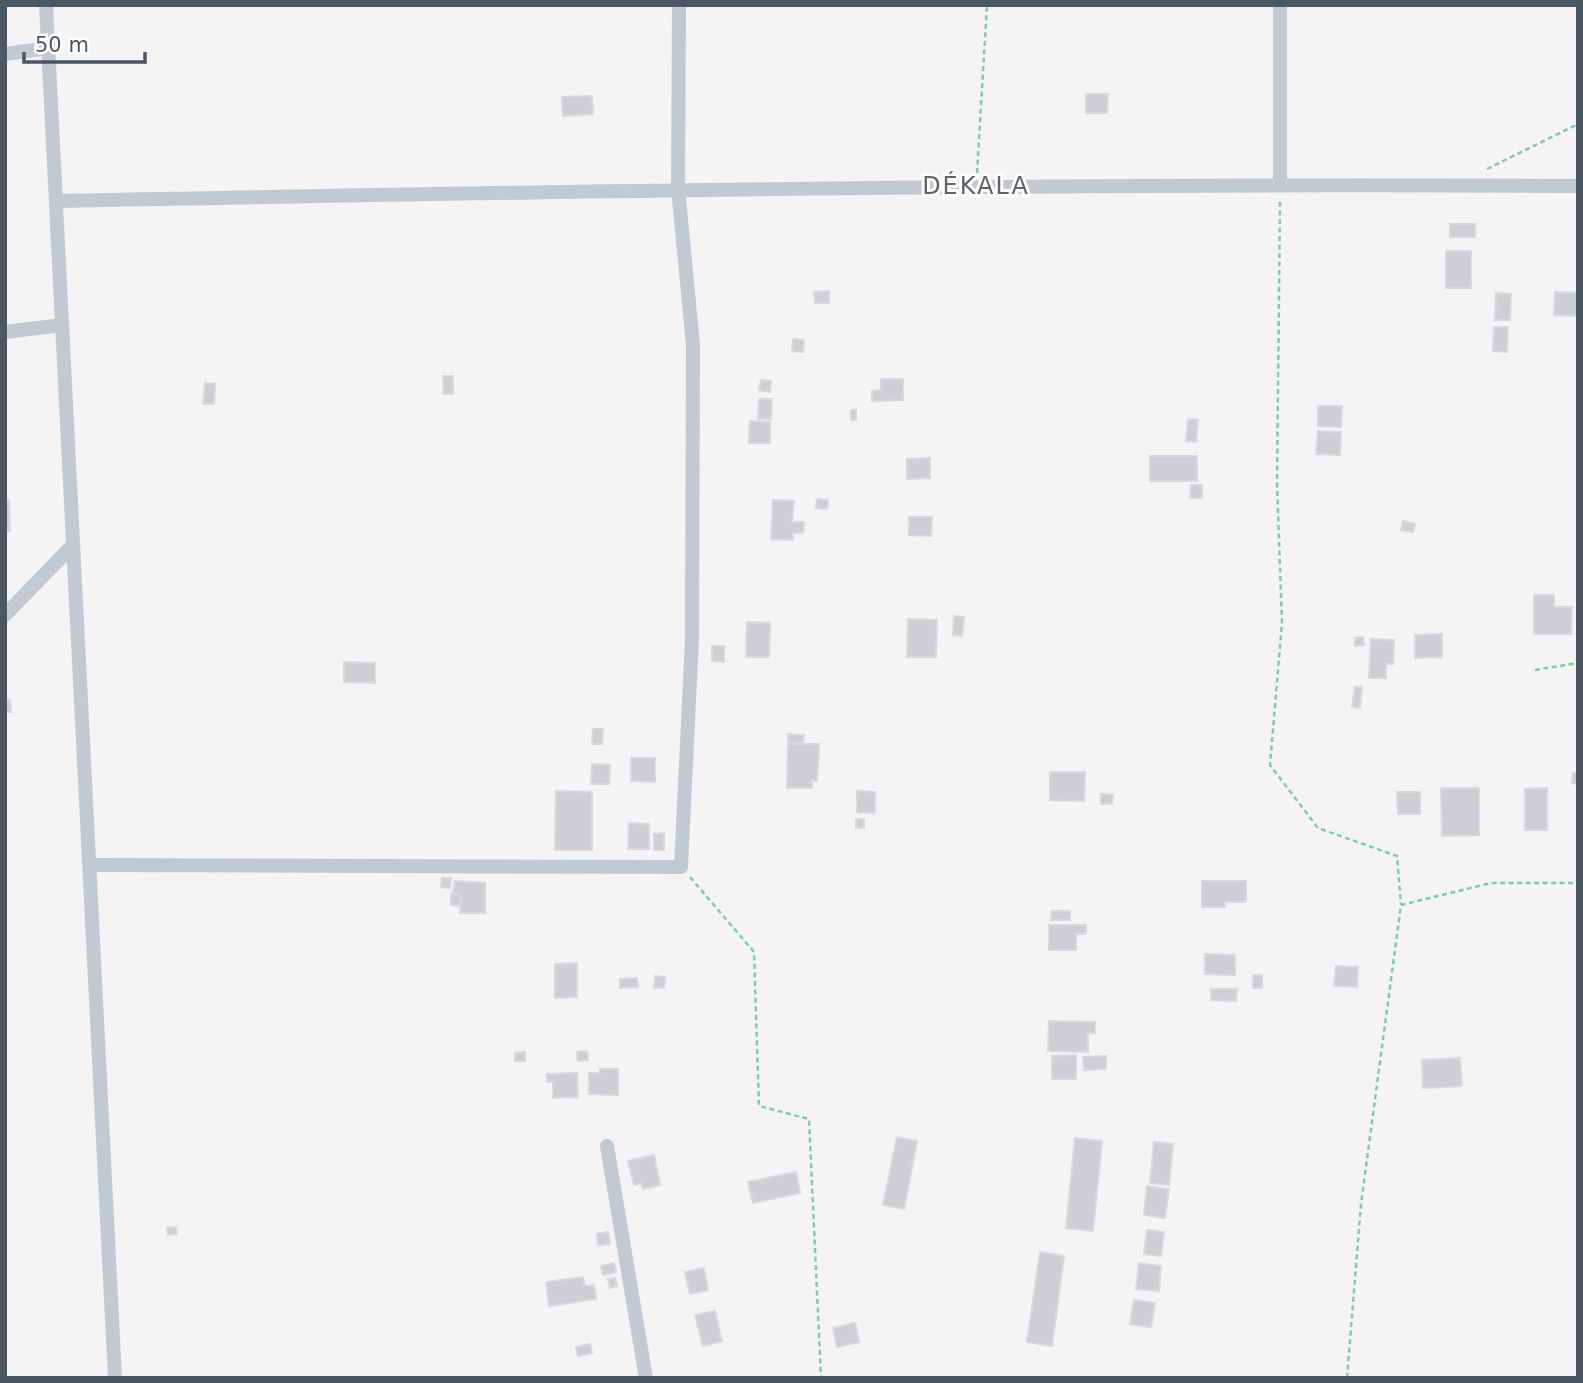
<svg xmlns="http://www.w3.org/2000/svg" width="1583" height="1383" font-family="'DejaVu Sans',sans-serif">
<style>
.building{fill:#cdcfd5;stroke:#d7d9de;stroke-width:2}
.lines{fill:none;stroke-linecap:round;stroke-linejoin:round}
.path{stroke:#7ad0a6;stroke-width:2.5;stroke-dasharray:5 3.5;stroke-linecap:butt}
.street{stroke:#c1cad2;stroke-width:14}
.labels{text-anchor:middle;stroke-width:6;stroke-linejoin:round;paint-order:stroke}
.quarter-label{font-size:24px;letter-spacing:2px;fill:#5f6368;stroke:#fff}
</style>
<rect width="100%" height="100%" fill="#f5f3f3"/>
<g class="building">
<path d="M1086 94H1108L1107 113H1086Z"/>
<path d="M592 96 593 114 563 116 562 97Z"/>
<rect x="1450" y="224" width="25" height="13"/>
<rect x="1446" y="251" width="25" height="37"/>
<path d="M829 291V303H815L814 292Z"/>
<path d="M1555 292 1578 293V316L1554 315Z"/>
<path d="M1496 293 1511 294 1510 320H1495Z"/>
<path d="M1494 327H1508L1507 352 1493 351Z"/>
<path d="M793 339 804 340 803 352 792 351Z"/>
<path d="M443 376H453V394H444Z"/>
<path d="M881 379H903V400L872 401V391L881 390Z"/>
<path d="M761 380 771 381 770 392 759 390Z"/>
<path d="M205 383 215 384 214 404H203Z"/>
<path d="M759 399H772L771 419H758Z"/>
<path d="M1318 406H1342L1341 427 1318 426Z"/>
<rect x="851" y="410" width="5" height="10"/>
<path d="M1188 419 1198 420 1196 442 1186 441Z"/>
<path d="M750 421 770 422V443H749Z"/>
<path d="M1318 431 1341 432 1340 455 1316 454Z"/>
<rect x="1150" y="456" width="47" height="25"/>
<path d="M930 458V478L907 479V459Z"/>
<path d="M1191 485H1202V498H1190Z"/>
<path d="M817 499 828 500 827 509 816 508Z"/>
<path d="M5 500H9L10 531H5Z"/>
<path d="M773 500 794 501 792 522H804L803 533H793V540L771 539Z"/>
<path d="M909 517H932L931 536 909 535Z"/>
<path d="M1403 521 1415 524 1413 532 1401 530Z"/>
<path d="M1534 595H1554V607H1572L1571 634H1534Z"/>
<path d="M954 616 964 617 962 636 953 635Z"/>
<path d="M908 619 937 620 936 657H907Z"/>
<path d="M747 622 770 623 769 657H746Z"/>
<path d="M1442 634V657L1415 658V635Z"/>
<path d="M1363 637 1364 645 1355 646V638Z"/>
<path d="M1371 639 1394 640 1393 664H1386V678H1369Z"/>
<path d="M712 646H724V662L712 661Z"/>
<path d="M344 662 375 663V683L344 682Z"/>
<path d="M1355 687H1362L1360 708 1352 707Z"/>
<path d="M5 700H10L11 712H5Z"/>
<path d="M593 729H603L602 744H592Z"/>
<path d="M788 734 804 735 803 743 788 742Z"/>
<path d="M788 744H819L817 781 812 780V788H787Z"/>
<path d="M631 758H655V782L631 781Z"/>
<path d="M592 764 610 765 609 784H591Z"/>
<path d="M1050 772H1085L1084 801 1050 800Z"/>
<path d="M1573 773 1578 774V784L1572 783Z"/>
<path d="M1441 788H1479V835L1442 836Z"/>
<path d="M1547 788V830H1525V789Z"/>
<path d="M556 791 592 792V850H555Z"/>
<path d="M857 791 875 792V813L857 812Z"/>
<path d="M1397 792H1420V814H1398Z"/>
<path d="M1101 794 1113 795 1112 804H1101Z"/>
<rect x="856" y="819" width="8" height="9"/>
<path d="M629 823 649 824V849H628Z"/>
<path d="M664 833V850H654V834Z"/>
<path d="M442 878H451L450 888 441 887Z"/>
<path d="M455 881 485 883V913H460L461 895 453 892Z"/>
<path d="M1202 881H1246V902H1225V907H1202Z"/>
<path d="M451 894 461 895 460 906 451 905Z"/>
<path d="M1052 911H1070V920H1051Z"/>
<path d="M1049 925H1086V934H1076V950H1049Z"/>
<path d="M1205 954 1235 955V975L1205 974Z"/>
<path d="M577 963V997L555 998V964Z"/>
<path d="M1336 966 1358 967 1357 987 1334 986Z"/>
<rect x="1253" y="975" width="9" height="13"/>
<path d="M655 976 665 977 664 988H654Z"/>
<path d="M637 978 638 987 620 988V979Z"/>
<path d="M1211 989H1237L1236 1001 1211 1000Z"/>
<path d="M1049 1021 1095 1022V1033H1088V1052L1048 1051Z"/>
<path d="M587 1051 588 1060 578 1061 577 1052Z"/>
<path d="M525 1052V1061H515V1053Z"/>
<path d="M1076 1055V1079H1052V1056Z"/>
<path d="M1106 1056V1069L1084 1070 1083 1057Z"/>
<path d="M1460 1058 1462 1086 1423 1088 1422 1060Z"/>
<path d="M600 1069H618V1095L589 1094V1073H600Z"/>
<path d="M577 1073 578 1097 553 1098V1082H547V1074Z"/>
<path d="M897 1137 917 1141 904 1209 883 1205Z"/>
<path d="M1075 1138 1102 1141 1093 1231 1066 1228Z"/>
<path d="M1154 1142 1173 1144 1169 1185 1150 1183Z"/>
<path d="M654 1155 660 1185 643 1189 641 1183 634 1185 628 1161Z"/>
<path d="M796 1172 800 1193 753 1203 748 1182Z"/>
<path d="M1147 1186 1169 1189 1165 1218 1144 1215Z"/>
<path d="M176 1227 177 1234 168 1235 167 1228Z"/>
<path d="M1147 1230 1164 1232 1161 1256 1144 1254Z"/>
<path d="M608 1232 610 1244 598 1245 597 1234Z"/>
<path d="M1040 1252 1064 1256 1052 1346 1027 1342Z"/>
<path d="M614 1263 616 1272 603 1275 601 1266Z"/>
<path d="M1139 1263 1161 1266 1159 1291 1136 1289Z"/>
<path d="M704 1268 708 1290 690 1294 685 1272Z"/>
<path d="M583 1277 585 1286 594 1285 596 1299 549 1306 546 1282Z"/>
<path d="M615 1278 617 1286 610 1288 608 1279Z"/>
<path d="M1134 1300 1155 1303 1151 1327 1130 1324Z"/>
<path d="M715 1311 722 1341 703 1346 695 1315Z"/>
<path d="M855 1323 859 1342 837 1347 833 1328Z"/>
<path d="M590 1344 592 1353 578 1356 576 1347Z"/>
</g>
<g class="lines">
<g class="path">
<path d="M1487 169 1578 124"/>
<path d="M977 173 987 5"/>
<path d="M1280 202 1277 483 1282 623 1270 765 1318 828 1397 856 1401 905"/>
<path d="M1535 670 1578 663"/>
<path d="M690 877 754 952 759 1106 809 1119 821 1378"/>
<path d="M1347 1378 1361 1204 1401 905 1491 883H1574L1578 880"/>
</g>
<g class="street">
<path d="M46 5 115 1378"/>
<path d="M5 54 48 48"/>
<path d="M1280 184V5"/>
<path d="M56 201C563 191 1070 183 1578 186"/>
<path d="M5 332 62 325"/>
<path d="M5 615 73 545"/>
<path d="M90 865 681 867 692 639 693 345 678 188 679 5"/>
<path d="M607 1146 646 1378"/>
</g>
</g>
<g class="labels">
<g class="quarter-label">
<text x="976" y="194">DÉKALA</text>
</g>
</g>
<rect width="1583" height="1383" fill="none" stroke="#4a5661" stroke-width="14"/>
<path d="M24 52v10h121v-10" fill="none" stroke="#4a5661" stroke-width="3.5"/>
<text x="35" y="52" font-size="21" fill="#4a5661" stroke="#ffffff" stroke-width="5" paint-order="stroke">50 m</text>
</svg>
